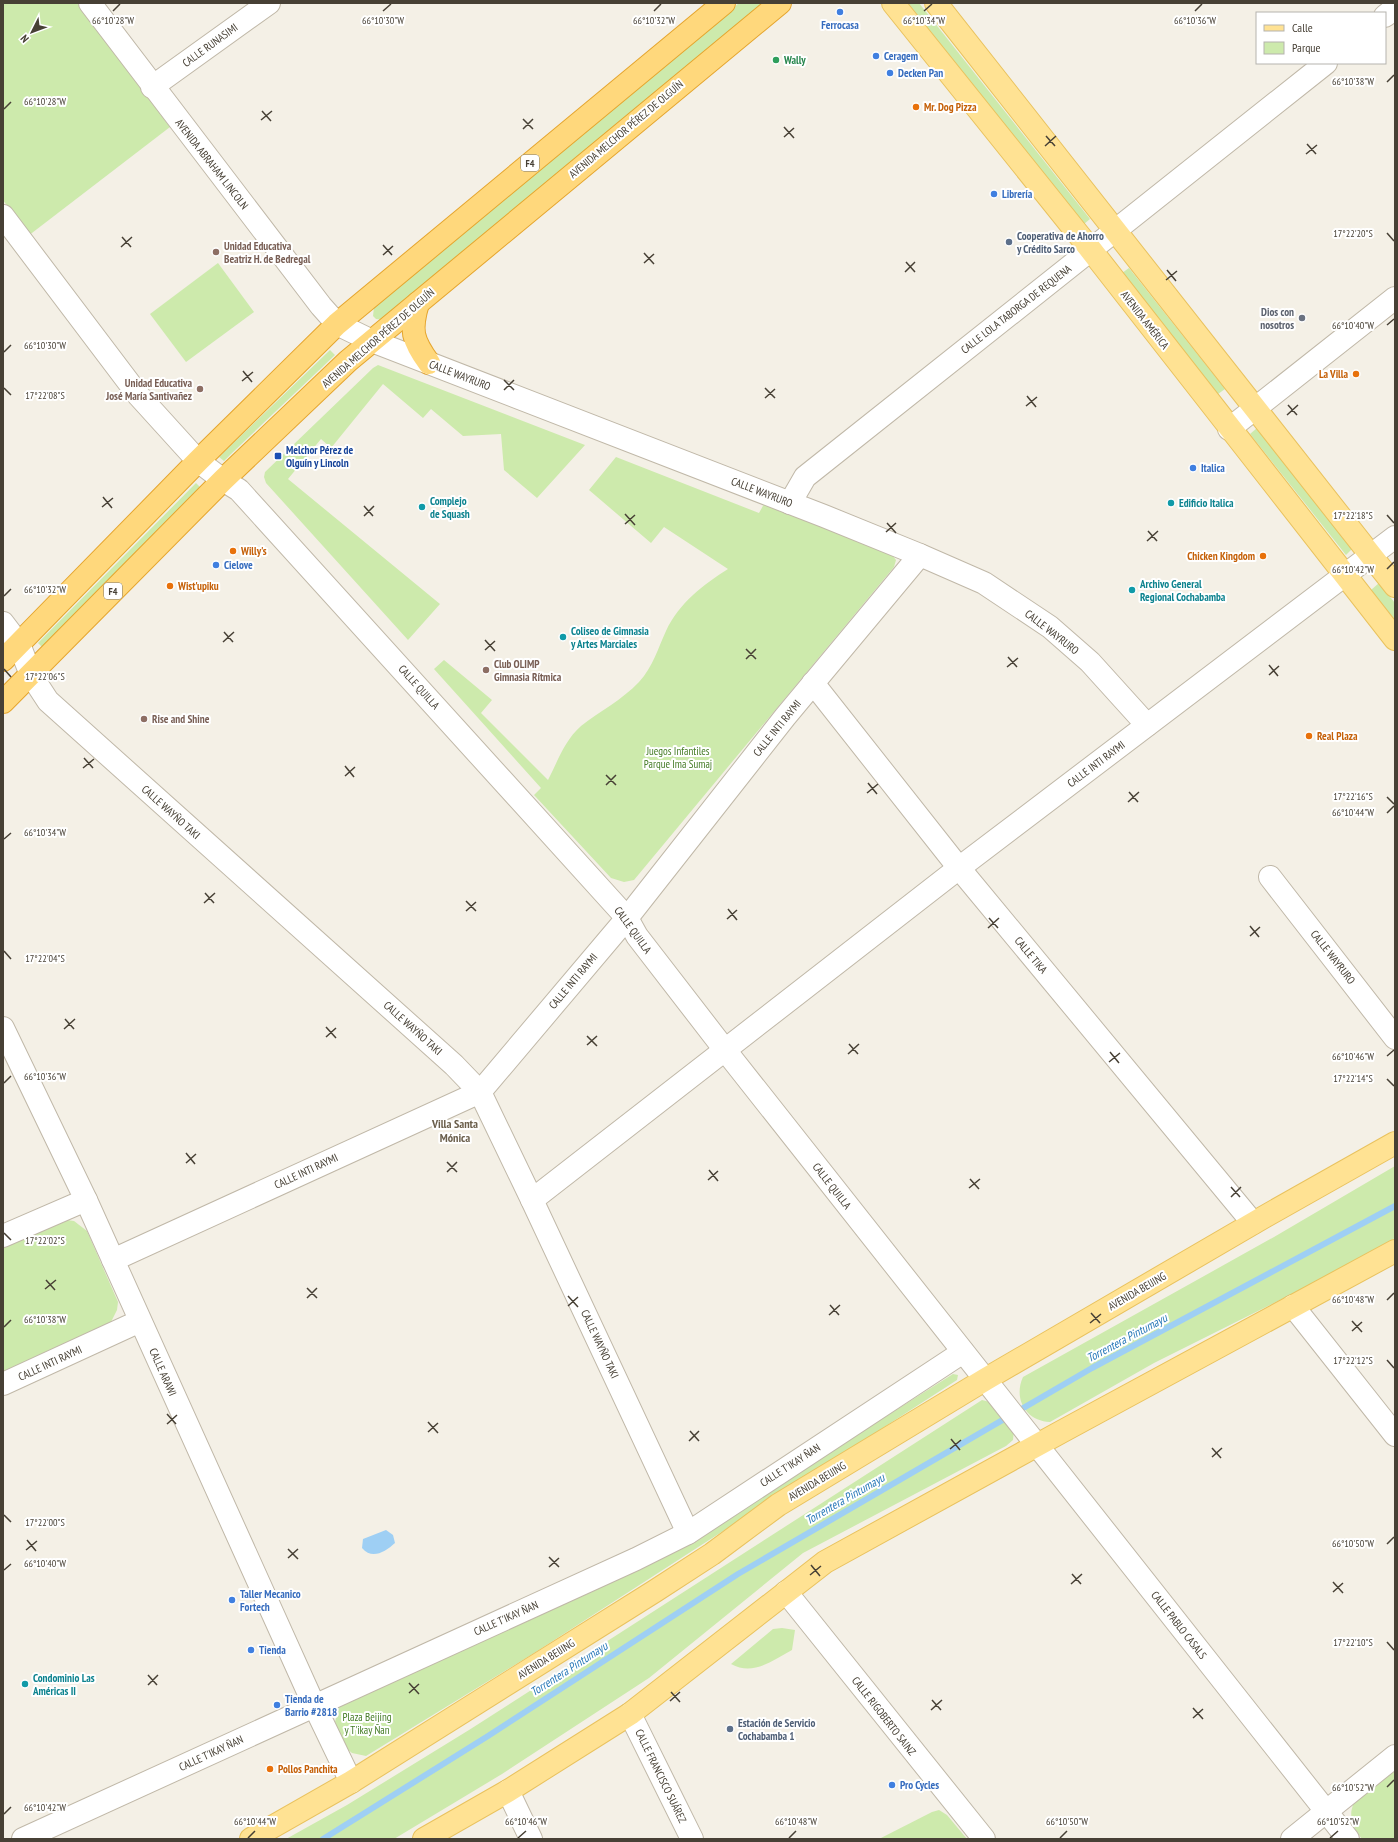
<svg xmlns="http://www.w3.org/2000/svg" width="1398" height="1842" font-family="'PT Sans Narrow',sans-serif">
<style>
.green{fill:#cdeaac}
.water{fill:#9ecff4}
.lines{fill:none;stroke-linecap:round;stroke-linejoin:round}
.stream{stroke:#9ecff4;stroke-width:6}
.minor-casing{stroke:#c0b8a8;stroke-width:24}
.tertiary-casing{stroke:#c0b8a8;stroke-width:24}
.primary-casing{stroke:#e9c25e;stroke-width:24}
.trunk-casing{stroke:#e5a52e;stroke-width:24}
.minor{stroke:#fff;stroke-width:22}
.tertiary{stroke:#fff;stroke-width:22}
.primary{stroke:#ffe293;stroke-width:22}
.trunk{stroke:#ffd87c;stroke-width:22}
.ticks{fill:none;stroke:#474035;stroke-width:1.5}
.shop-dot{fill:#3f7fe0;stroke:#fff;stroke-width:1.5}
.leisure-dot{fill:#2e9e5b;stroke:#fff;stroke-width:1.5}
.food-dot{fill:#e8710a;stroke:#fff;stroke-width:1.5}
.service-dot{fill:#5c6f8a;stroke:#fff;stroke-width:1.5}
.education-dot{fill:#8d6e63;stroke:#fff;stroke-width:1.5}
.worship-dot{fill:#6b7280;stroke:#fff;stroke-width:1.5}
.transit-dot{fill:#1a4fb4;stroke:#fff;stroke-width:1.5}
.culture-dot{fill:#0f9aa8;stroke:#fff;stroke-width:1.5}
.labels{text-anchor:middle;stroke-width:4;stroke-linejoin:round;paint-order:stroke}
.shield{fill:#fff;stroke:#7e7972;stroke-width:1}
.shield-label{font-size:10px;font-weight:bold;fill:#474035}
.shop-label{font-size:11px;font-weight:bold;fill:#366cbe;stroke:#fff;text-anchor:start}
.street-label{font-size:11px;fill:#474035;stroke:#fff}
.leisure-label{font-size:11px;font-weight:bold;fill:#27864d;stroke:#fff;text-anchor:start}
.food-label{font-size:11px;font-weight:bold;fill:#c56008;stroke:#fff;text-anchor:start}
.service-label{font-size:11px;font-weight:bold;fill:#4e5e75;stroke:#fff;text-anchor:start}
.education-label{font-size:11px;font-weight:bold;fill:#785e54;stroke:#fff;text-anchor:start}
.worship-label{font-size:11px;font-weight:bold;fill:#5b616d;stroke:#fff;text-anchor:end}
.transit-label{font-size:11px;font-weight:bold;fill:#164399;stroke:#fff;text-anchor:start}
.culture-label{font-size:11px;font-weight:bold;fill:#0d838f;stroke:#fff;text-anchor:start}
.park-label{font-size:11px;fill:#447b25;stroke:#fff}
.neighbourhood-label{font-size:12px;font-weight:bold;fill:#6a5e4b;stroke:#fff}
.water-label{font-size:12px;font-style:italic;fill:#2878b8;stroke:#fff}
.ticks-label{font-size:10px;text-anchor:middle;fill:#474035;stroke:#fff;stroke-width:4;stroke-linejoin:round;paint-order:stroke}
</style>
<rect width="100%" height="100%" fill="#f4f0e6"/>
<g class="green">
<path d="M3 3H77L170 127 28 236 3 200Z"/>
<path d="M739 3H766L385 320 376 319 373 316 374 307Z"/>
<path d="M908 3H919L1090 219 1084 224Z"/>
<path d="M218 263 254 312 186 362 150 314Z"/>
<path d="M1129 268 1225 389 1218 394 1122 273Z"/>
<path d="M330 350 335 355 231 454 224 461 219 457Z"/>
<path d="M378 365 585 445 537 498 504 470 501 434 463 436 431 409 423 418 383 384 331 448 321 439 288 479 440 604 408 640 266 483 264 477 265 472 373 368Z"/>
<path d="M1257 428 1352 549 1346 555 1250 434Z"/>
<path d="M616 457 759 513 764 504 892 555 896 560 894 567 634 880 624 882 611 878 534 795 541 788 434 669 444 660 492 700 481 713 548 780C558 761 564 741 581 726 600 711 622 700 639 682 653 667 658 648 666 631 679 603 703 585 728 569L664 527 651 543 589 490Z"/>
<path d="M196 483 200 487 42 647 38 643Z"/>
<path d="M1379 583 1395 603V620L1371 590Z"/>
<path d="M1395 1166V1238L1300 1290 1154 1363 1050 1422C1026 1421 1013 1399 1023 1377L1274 1237Z"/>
<path d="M67 1220 74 1221 87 1231 118 1302 117 1310 111 1322 3 1372V1248Z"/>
<path d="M953 1374 958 1375 957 1380 531 1655 366 1756 352 1753 346 1748 335 1722 339 1707 344 1703 681 1546Z"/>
<path d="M982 1400 990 1402 1014 1430 1013 1440 1006 1446 803 1553 649 1678 502 1774 394 1839H286L347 1805 469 1730Z"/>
<path d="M782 1628 795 1630 792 1650C772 1661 753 1676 731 1664L773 1629Z"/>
<path d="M1395 1767V1839H1362C1333 1804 1369 1786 1395 1767Z"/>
<path d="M939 1810 947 1815 967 1839H879L932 1812Z"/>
</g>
<path class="water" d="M386 1530 393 1535 395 1543C385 1552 372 1560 362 1548L363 1539Z"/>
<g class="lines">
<path class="stream" d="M323 1839 488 1736 738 1574 1092 1368 1395 1206"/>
<defs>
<g id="minor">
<path d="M1385 16 1395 8"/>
<path d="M152 87 269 3"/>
<path d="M372 341 824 516 920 555 984 583 1050 627 1090 662 1147 725"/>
<path d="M1229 429 1395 298"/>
<path d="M223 480 239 490 627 918 637 936 725 1050 1348 1839"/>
<path d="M790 503 805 477 1326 63"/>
<path d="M3 623 19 644 31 675 48 701 454 1065 480 1092 532 1200 688 1533"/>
<path d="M813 683 959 868 1253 1223"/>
<path d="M1270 877 1395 1038"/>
<path d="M3 1028 86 1200 314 1705 351 1782"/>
<path d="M532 1200 959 868 1395 537"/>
<path d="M3 1236 86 1200"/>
<path d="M113 1260 480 1092 627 918 785 717 920 555"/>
<path d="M1293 1306 1395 1435"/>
<path d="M3 1384 140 1321"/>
<path d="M786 1592 984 1839"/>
<path d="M630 1714 692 1839"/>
<path d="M508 1791 531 1839"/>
<path d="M23 1839 636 1559 688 1533 963 1352"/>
<path d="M1292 1839 1395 1756"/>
</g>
<g id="tertiary">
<path d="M90 3 321 306 337 324 372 341"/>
<path d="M3 216 139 396 198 461 223 480"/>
</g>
<g id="primary">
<path d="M893 3 1091 250 1395 639"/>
<path d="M936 3 1395 586"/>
<path d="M251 1839 351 1782 655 1591 712 1554 778 1505 986 1379 1264 1217 1395 1143"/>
<path d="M424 1839 508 1791 630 1714 825 1562 1061 1432 1395 1251"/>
</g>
<g id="trunk">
<path d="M418 303C410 330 412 340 429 363"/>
<path d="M3 660 198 461 337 324 724 3"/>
<path d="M3 702 223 480 348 361 780 3"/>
</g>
</defs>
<use href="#minor" class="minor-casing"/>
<use href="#tertiary" class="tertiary-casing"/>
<use href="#primary" class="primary-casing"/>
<use href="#trunk" class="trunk-casing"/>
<use href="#minor" class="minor"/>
<use href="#tertiary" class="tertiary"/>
<use href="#primary" class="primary"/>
<use href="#trunk" class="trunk"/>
</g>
<path class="ticks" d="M113 11 120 4M383 11 391 4M654 11 661 4M924 11 932 4M1195 11 1202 4M1387 82 1394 75M4 109 11 102M262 111 271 121M523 119 533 129M261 120 272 111M784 127 794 138M523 129 533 119M1046 136 1055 146M784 137 794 128M1307 144 1316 154M1045 146 1056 136M1306 154 1317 145M1387 233 1394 241M122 237 131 247M383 245 392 255M121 247 132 237M644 253 654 264M383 255 393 246M906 262 915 272M644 263 654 254M1167 270 1176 281M905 272 915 262M1166 280 1177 271M1387 325 1394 319M4 352 11 345M243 371 252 382M504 380 514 390M242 381 253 372M4 388 11 395M765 388 775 398M504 390 514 380M1027 396 1036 407M765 398 775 389M1288 405 1297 415M1026 406 1037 397M1287 415 1298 405M103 497 112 508M364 506 373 516M102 507 113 498M625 514 635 525M1387 515 1394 523M364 516 374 506M887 523 896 533M625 524 635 515M1148 531 1157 541M886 532 896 523M1147 541 1158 531M1387 569 1394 562M4 596 11 589M224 632 233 642M485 640 495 651M223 642 234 632M746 649 756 659M485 650 495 641M1008 657 1017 667M746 659 756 649M1269 665 1278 676M1007 667 1018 658M4 669 11 677M1269 675 1279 666M84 758 93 768M345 766 354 777M83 768 94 759M606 775 616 785M345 776 355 767M868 783 877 794M606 785 616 775M1129 792 1138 802M867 793 878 784M1387 797 1394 804M1128 802 1139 792M1387 813 1394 806M4 839 11 833M205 893 214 903M466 901 476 911M204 903 215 893M728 909 737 920M466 911 476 902M989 918 998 928M727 919 737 910M1250 926 1259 937M988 928 999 918M1250 936 1260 927M4 951 11 959M65 1019 74 1029M326 1027 336 1038M64 1029 75 1019M587 1036 597 1046M326 1037 336 1028M849 1044 858 1054M587 1045 597 1036M1110 1052 1119 1063M848 1054 859 1044M1387 1056 1394 1050M1109 1062 1120 1053M1387 1079 1394 1086M4 1083 11 1076M186 1153 195 1164M447 1162 457 1172M186 1163 196 1154M709 1170 718 1181M447 1172 457 1162M970 1179 979 1189M708 1180 718 1171M1231 1187 1240 1197M969 1188 980 1179M1231 1197 1241 1187M4 1233 11 1240M46 1280 55 1290M307 1288 317 1298M45 1289 56 1280M568 1296 578 1307M307 1298 317 1288M1387 1300 1394 1293M830 1305 839 1315M568 1306 578 1297M1091 1313 1100 1323M829 1315 840 1305M1352 1321 1362 1332M1090 1323 1101 1314M4 1327 11 1320M1352 1331 1362 1322M1387 1360 1394 1368M167 1414 176 1424M428 1422 438 1433M167 1424 177 1415M690 1431 699 1441M428 1432 438 1423M951 1439 960 1450M689 1441 699 1431M1212 1448 1221 1458M950 1449 961 1440M1212 1457 1222 1448M4 1515 11 1522M27 1540 36 1551M1387 1544 1394 1537M288 1549 298 1559M26 1550 37 1541M549 1557 559 1567M288 1558 298 1549M811 1565 820 1576M549 1567 559 1558M4 1570 11 1564M1072 1574 1081 1584M810 1575 821 1566M1333 1582 1343 1593M1071 1584 1082 1574M1333 1592 1343 1583M1387 1642 1394 1650M148 1675 157 1685M409 1683 419 1694M148 1685 158 1675M671 1692 680 1702M409 1693 419 1684M932 1700 941 1710M670 1701 680 1692M1193 1708 1203 1719M931 1710 942 1700M1193 1718 1203 1709M1387 1787 1394 1780M4 1814 11 1807M248 1838 255 1831M518 1838 526 1831M789 1838 796 1831M1060 1838 1067 1831M1330 1838 1338 1831"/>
<g class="shop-dot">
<circle cx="840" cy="12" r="4"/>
<circle cx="876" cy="56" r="4"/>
<circle cx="890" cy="73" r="4"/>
<circle cx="994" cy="194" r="4"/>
<circle cx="1193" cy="468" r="4"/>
<circle cx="216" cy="565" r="4"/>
<circle cx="232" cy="1600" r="4"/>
<circle cx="251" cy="1650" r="4"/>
<circle cx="277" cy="1705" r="4"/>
<circle cx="892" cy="1785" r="4"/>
</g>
<circle class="leisure-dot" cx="776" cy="60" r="4"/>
<g class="food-dot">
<circle cx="916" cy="107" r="4"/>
<circle cx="1356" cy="374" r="4"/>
<circle cx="233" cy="551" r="4"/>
<circle cx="1263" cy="556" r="4"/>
<circle cx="170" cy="586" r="4"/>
<circle cx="1309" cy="736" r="4"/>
<circle cx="270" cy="1769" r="4"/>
</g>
<g class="service-dot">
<circle cx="1009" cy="242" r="4"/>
<circle cx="730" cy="1729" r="4"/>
</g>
<g class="education-dot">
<circle cx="216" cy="252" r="4"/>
<circle cx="200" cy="389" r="4"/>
<circle cx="486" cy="670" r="4"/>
<circle cx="144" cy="719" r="4"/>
</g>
<circle class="worship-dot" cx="1302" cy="318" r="4"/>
<rect class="transit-dot" x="274" y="452" width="8" height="8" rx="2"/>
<g class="culture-dot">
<circle cx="1171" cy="503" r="4"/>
<circle cx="422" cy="507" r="4"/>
<circle cx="1132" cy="590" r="4"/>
<circle cx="563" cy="637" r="4"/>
<circle cx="25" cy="1684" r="4"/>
</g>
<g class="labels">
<g class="shield">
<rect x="521" y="155" width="18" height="16" rx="3"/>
<rect x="104" y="583" width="18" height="16" rx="3"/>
</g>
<g class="shield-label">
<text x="530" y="167">F4</text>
<text x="113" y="595">F4</text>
</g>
<g class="shop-label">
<text x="840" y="29" text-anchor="middle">Ferrocasa</text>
<text x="884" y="60">Ceragem</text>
<text x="898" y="77">Decken Pan</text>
<text x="1002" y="198">Librería</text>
<text x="1201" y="472">Italica</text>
<text x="224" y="569">Cielove</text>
<text x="240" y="1598">Taller Mecanico<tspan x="240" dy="13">Fortech</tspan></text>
<text x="259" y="1654">Tienda</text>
<text x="285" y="1703">Tienda de<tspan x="285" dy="13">Barrio #2818</tspan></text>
<text x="900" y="1789">Pro Cycles</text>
</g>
<g class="street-label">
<text transform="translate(210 45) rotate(-36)" y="4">CALLE RUNASIMI</text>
<text transform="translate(626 129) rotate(-40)" y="4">AVENIDA MELCHOR PÉREZ DE OLGUÍN</text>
<text transform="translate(212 164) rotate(52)" y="4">AVENIDA ABRAHAM LINCOLN</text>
<text transform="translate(1016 309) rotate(-38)" y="4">CALLE LOLA TABORGA DE REQUENA</text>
<text transform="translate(1145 320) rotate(52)" y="4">AVENIDA AMÉRICA</text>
<text transform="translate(378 338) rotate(-41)" y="4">AVENIDA MELCHOR PÉREZ DE OLGUÍN</text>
<text transform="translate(460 375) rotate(21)" y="4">CALLE WAYRURO</text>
<text transform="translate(762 492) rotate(21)" y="4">CALLE WAYRURO</text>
<text transform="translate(1052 632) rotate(38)" y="4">CALLE WAYRURO</text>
<text transform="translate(419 687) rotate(48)" y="4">CALLE QUILLA</text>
<text transform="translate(777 728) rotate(-51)" y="4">CALLE INTI RAYMI</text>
<text transform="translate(1096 764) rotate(-37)" y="4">CALLE INTI RAYMI</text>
<text transform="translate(171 812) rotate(42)" y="4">CALLE WAYÑO TAKI</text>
<text transform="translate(633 930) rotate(54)" y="4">CALLE QUILLA</text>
<text transform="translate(1031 955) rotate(50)" y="4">CALLE TIKA</text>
<text transform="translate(1333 957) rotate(52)" y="4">CALLE WAYRURO</text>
<text transform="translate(573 981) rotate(-50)" y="4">CALLE INTI RAYMI</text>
<text transform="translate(413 1028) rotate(42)" y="4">CALLE WAYÑO TAKI</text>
<text transform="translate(306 1171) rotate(-25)" y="4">CALLE INTI RAYMI</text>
<text transform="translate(832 1186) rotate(52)" y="4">CALLE QUILLA</text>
<text transform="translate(1137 1291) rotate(-30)" y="4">AVENIDA BEIJING</text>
<text transform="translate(600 1344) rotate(65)" y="4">CALLE WAYÑO TAKI</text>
<text transform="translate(50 1363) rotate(-25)" y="4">CALLE INTI RAYMI</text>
<text transform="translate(163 1372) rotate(66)" y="4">CALLE ARAWI</text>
<text transform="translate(790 1465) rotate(-33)" y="4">CALLE T'IKAY ÑAN</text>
<text transform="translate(817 1481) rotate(-31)" y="4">AVENIDA BEIJING</text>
<text transform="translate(506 1618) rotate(-24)" y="4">CALLE T'IKAY ÑAN</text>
<text transform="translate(1179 1625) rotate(52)" y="4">CALLE PABLO CASALS</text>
<text transform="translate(546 1659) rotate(-32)" y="4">AVENIDA BEIJING</text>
<text transform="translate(884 1716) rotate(52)" y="4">CALLE RIGOBERTO SAINZ</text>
<text transform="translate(211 1753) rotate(-25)" y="4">CALLE T'IKAY ÑAN</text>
<text transform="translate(661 1776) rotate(64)" y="4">CALLE FRANCISCO SUÁREZ</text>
</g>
<g class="leisure-label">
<text x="784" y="64">Wally</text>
</g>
<g class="food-label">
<text x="924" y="111">Mr. Dog Pizza</text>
<text x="1348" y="378" text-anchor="end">La Villa</text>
<text x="241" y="555">Willy's</text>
<text x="1255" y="560" text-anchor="end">Chicken Kingdom</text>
<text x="178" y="590">Wist'upiku</text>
<text x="1317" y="740">Real Plaza</text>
<text x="278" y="1773">Pollos Panchita</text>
</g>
<g class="service-label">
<text x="1017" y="240">Cooperativa de Ahorro<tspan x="1017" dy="13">y Crédito Sarco</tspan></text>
<text x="738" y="1727">Estación de Servicio<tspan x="738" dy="13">Cochabamba 1</tspan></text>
</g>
<g class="education-label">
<text x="224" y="250">Unidad Educativa<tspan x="224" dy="13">Beatriz H. de Bedregal</tspan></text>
<text x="192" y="387" text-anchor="end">Unidad Educativa<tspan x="192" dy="13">José María Santivañez</tspan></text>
<text x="494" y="668">Club OLIMP<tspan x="494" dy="13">Gimnasia Rítmica</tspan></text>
<text x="152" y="723">Rise and Shine</text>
</g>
<g class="worship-label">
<text x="1294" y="316">Dios con<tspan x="1294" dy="13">nosotros</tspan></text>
</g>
<g class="transit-label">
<text x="286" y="454">Melchor Pérez de<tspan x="286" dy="13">Olguín y Lincoln</tspan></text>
</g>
<g class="culture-label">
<text x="430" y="505">Complejo<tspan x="430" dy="13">de Squash</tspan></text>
<text x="1179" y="507">Edificio Italica</text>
<text x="1140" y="588">Archivo General<tspan x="1140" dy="13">Regional Cochabamba</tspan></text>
<text x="571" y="635">Coliseo de Gimnasia<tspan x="571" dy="13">y Artes Marciales</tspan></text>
<text x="33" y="1682">Condominio Las<tspan x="33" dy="13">Américas II</tspan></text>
</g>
<g class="park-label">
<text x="678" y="755">Juegos Infantiles<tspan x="678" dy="13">Parque Ima Sumaj</tspan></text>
<text x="367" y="1721">Plaza Beijing<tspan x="367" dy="13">y T'ikay Ñan</tspan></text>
</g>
<g class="neighbourhood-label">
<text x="455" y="1128">Villa Santa<tspan x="455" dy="14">Mónica</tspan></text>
</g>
<g class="water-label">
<text transform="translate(1127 1338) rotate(-28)" y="4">Torrentera Pintumayu</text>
<text transform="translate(845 1499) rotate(-30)" y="4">Torrentera Pintumayu</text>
<text transform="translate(569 1669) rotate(-33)" y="4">Torrentera Pintumayu</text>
</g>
</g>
<g class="ticks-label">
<text x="113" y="24">66°10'28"W</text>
<text x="383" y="24">66°10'30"W</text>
<text x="654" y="24">66°10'32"W</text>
<text x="924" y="24">66°10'34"W</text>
<text x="1195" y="24">66°10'36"W</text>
<text x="1353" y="85">66°10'38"W</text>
<text x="45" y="105">66°10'28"W</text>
<text x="1353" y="237">17°22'20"S</text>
<text x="1353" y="329">66°10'40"W</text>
<text x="45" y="349">66°10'30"W</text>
<text x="45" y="399">17°22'08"S</text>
<text x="1353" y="519">17°22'18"S</text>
<text x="1353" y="573">66°10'42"W</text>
<text x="45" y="593">66°10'32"W</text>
<text x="45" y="680">17°22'06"S</text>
<text x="1353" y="800">17°22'16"S</text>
<text x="1353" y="816">66°10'44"W</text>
<text x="45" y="836">66°10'34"W</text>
<text x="45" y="962">17°22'04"S</text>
<text x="1353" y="1060">66°10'46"W</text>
<text x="45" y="1080">66°10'36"W</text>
<text x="1353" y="1082">17°22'14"S</text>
<text x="45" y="1244">17°22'02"S</text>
<text x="1353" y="1303">66°10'48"W</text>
<text x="45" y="1323">66°10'38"W</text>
<text x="1353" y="1364">17°22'12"S</text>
<text x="45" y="1526">17°22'00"S</text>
<text x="1353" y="1547">66°10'50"W</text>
<text x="45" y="1567">66°10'40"W</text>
<text x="1353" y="1646">17°22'10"S</text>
<text x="1353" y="1791">66°10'52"W</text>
<text x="45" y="1811">66°10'42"W</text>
<text x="255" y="1825">66°10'44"W</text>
<text x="526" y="1825">66°10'46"W</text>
<text x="796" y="1825">66°10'48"W</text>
<text x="1067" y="1825">66°10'50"W</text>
<text x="1338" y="1825">66°10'52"W</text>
</g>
<rect width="1398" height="1842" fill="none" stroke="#474035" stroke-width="8"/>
<rect x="1256" y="12" width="130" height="52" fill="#ffffff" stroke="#b5b3ae"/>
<rect x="1264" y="25" width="20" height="6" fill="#ffe293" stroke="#b5b3ae"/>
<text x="1292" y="32" font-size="12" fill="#474035">Calle</text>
<rect x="1264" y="42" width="20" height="12" fill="#cdeaac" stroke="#b5b3ae"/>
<text x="1292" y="52" font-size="12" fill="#474035">Parque</text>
<g transform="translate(32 32) rotate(228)" stroke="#ffffff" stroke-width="3" paint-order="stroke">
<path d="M0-3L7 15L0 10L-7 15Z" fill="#474035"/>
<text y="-6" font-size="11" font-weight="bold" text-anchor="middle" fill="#474035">N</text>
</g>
</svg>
